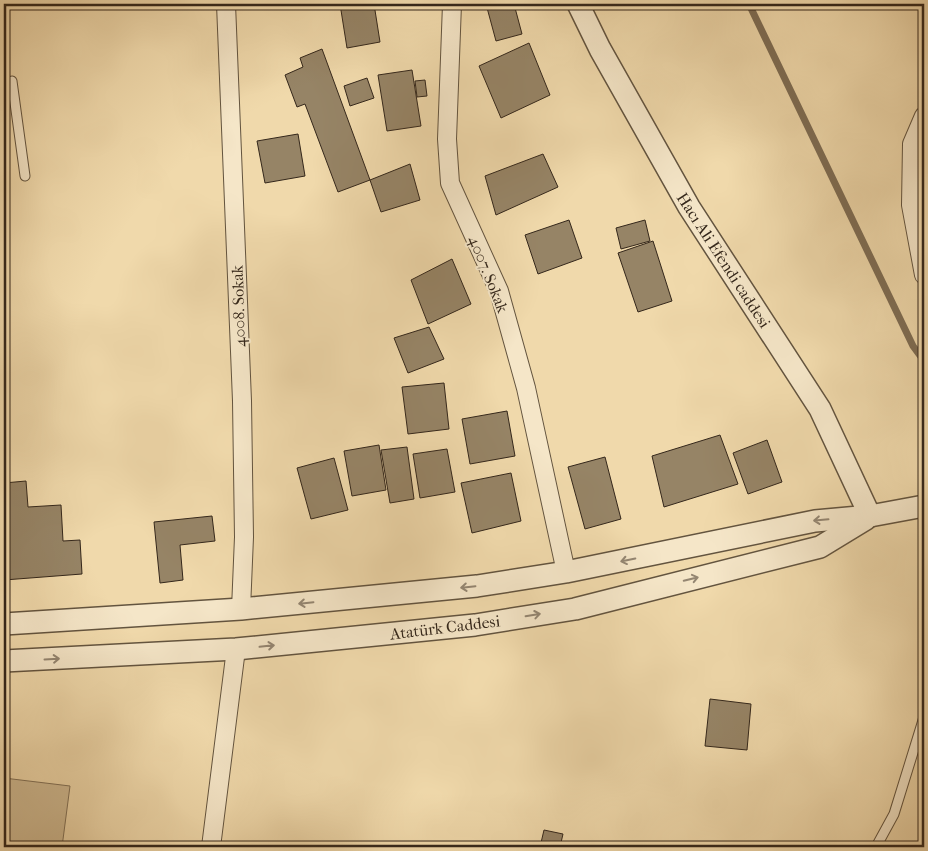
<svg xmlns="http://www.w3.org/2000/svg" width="928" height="851" font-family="'IM FELL French Canon',serif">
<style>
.green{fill:#d0bb93;stroke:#827157}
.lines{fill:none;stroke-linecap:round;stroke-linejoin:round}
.stream{stroke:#7e6d54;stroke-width:7}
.building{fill:#968466;stroke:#34271b}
.service-casing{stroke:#63543f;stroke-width:11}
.minor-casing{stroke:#63543f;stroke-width:20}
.tertiary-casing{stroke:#63543f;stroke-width:24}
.service{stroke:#f5e6c8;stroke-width:9}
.minor{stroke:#f5e6c8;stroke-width:18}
.tertiary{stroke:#f5e6c8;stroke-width:21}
.oneway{stroke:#948672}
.labels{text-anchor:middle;stroke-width:4;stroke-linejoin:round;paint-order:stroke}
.street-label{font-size:16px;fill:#34271b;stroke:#f5e6c8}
</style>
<rect width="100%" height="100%" fill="#f0d9ab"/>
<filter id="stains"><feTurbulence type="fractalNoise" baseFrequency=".004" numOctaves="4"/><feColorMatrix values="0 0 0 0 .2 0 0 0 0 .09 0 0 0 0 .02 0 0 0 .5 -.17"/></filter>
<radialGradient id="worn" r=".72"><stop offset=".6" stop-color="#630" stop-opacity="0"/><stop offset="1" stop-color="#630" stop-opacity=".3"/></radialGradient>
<path class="green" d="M4 778 70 786 62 847H4Z"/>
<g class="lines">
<path class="stream" d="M749 4 913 346 924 361"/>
</g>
<g class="building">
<path d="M340 4H374L380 42 347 48Z"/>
<path d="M486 4H514L522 34 496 41Z"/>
<path d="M529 43 550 95 501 118 479 66Z"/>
<path d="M322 49 370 180 338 192 305 104 297 107 285 75 303 67 300 58Z"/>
<path d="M412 70 421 126 387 131 378 75Z"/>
<path d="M367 78 374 98 350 106 344 86Z"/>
<path d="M425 80 427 96 417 97 415 81Z"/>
<path d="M298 134 305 176 265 183 257 141Z"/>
<path d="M543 154 558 187 496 215 485 176Z"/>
<path d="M410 164 420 200 381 212 370 180Z"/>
<path d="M569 220 582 258 538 274 525 235Z"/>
<path d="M645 220 650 241 621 249 616 228Z"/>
<path d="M653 241 672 301 638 312 618 253Z"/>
<path d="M452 259 471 304 428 324 411 280Z"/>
<path d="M429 327 444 359 408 373 394 338Z"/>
<path d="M444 383 449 429 408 434 402 387Z"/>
<path d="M507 411 515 456 470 464 462 419Z"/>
<path d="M720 435 738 484 664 507 652 456Z"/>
<path d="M767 440 782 482 748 494 733 453Z"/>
<path d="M379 445 386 490 352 496 344 451Z"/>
<path d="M407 447 414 499 390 503 381 450Z"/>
<path d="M447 449 455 492 420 498 413 454Z"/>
<path d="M605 457 621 519 585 529 568 467Z"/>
<path d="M334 458 348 510 311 519 297 468Z"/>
<path d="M511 473 521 521 472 533 461 483Z"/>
<path d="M26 481 28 507 61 505 63 541 80 540 82 574 4 580V483Z"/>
<path d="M212 516 215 541 180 545 183 580 160 583 154 522Z"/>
<path d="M710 699 751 704 747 750 705 746Z"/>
<path d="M544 830 563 834 560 847H540Z"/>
</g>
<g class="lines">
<defs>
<g id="service">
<path d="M4 83 12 81 25 176"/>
<path d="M876 847 894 814 924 717"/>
</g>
<g id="minor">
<path d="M226 4 242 401 244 537 241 609"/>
<path d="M452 4 447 139 450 183 499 291 526 388 566 572"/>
<path d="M924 116 912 144 911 205 924 275"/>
<path d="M211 847 236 649"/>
</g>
<g id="tertiary">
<path d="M578 4 600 49 689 207 820 409 870 516"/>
<path d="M4 624 241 609 477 586 566 572 815 521 870 516 924 506"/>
<path d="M4 661 236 649 475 625 575 609 820 547 866 519"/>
</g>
</defs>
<use href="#service" class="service-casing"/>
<use href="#minor" class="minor-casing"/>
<use href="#tertiary" class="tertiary-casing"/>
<use href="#service" class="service"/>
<use href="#minor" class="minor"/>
<use href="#tertiary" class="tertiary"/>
</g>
<defs><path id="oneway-shaft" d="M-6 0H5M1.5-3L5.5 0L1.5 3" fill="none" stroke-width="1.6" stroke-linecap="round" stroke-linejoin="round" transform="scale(1.25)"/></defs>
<g class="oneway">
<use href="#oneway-shaft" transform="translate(821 520) rotate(175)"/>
<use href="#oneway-shaft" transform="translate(628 560) rotate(168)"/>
<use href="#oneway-shaft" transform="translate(691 579) rotate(-14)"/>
<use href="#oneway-shaft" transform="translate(468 587) rotate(174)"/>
<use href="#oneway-shaft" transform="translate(306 603) rotate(174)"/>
<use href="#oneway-shaft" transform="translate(533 615) rotate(-9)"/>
<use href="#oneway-shaft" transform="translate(267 646) rotate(-6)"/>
<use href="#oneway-shaft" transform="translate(52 659) rotate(-3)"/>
</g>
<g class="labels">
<g class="street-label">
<text transform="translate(724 260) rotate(57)" y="6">Hacı Ali Efendi caddesi</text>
<text transform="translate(489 274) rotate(68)" y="6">4007. Sokak</text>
<text transform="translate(238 306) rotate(-92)" y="6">4008. Sokak</text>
<text transform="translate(445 627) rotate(-7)" y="6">Atatürk Caddesi</text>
</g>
</g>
<rect width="928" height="851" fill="none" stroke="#f0d9ab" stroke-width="20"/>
<rect x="5" y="5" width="918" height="841" fill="none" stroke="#34271b" stroke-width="2.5"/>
<rect x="10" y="10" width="908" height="831" fill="none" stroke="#34271b"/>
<rect width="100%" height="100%" filter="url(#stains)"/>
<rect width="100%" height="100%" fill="url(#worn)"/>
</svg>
